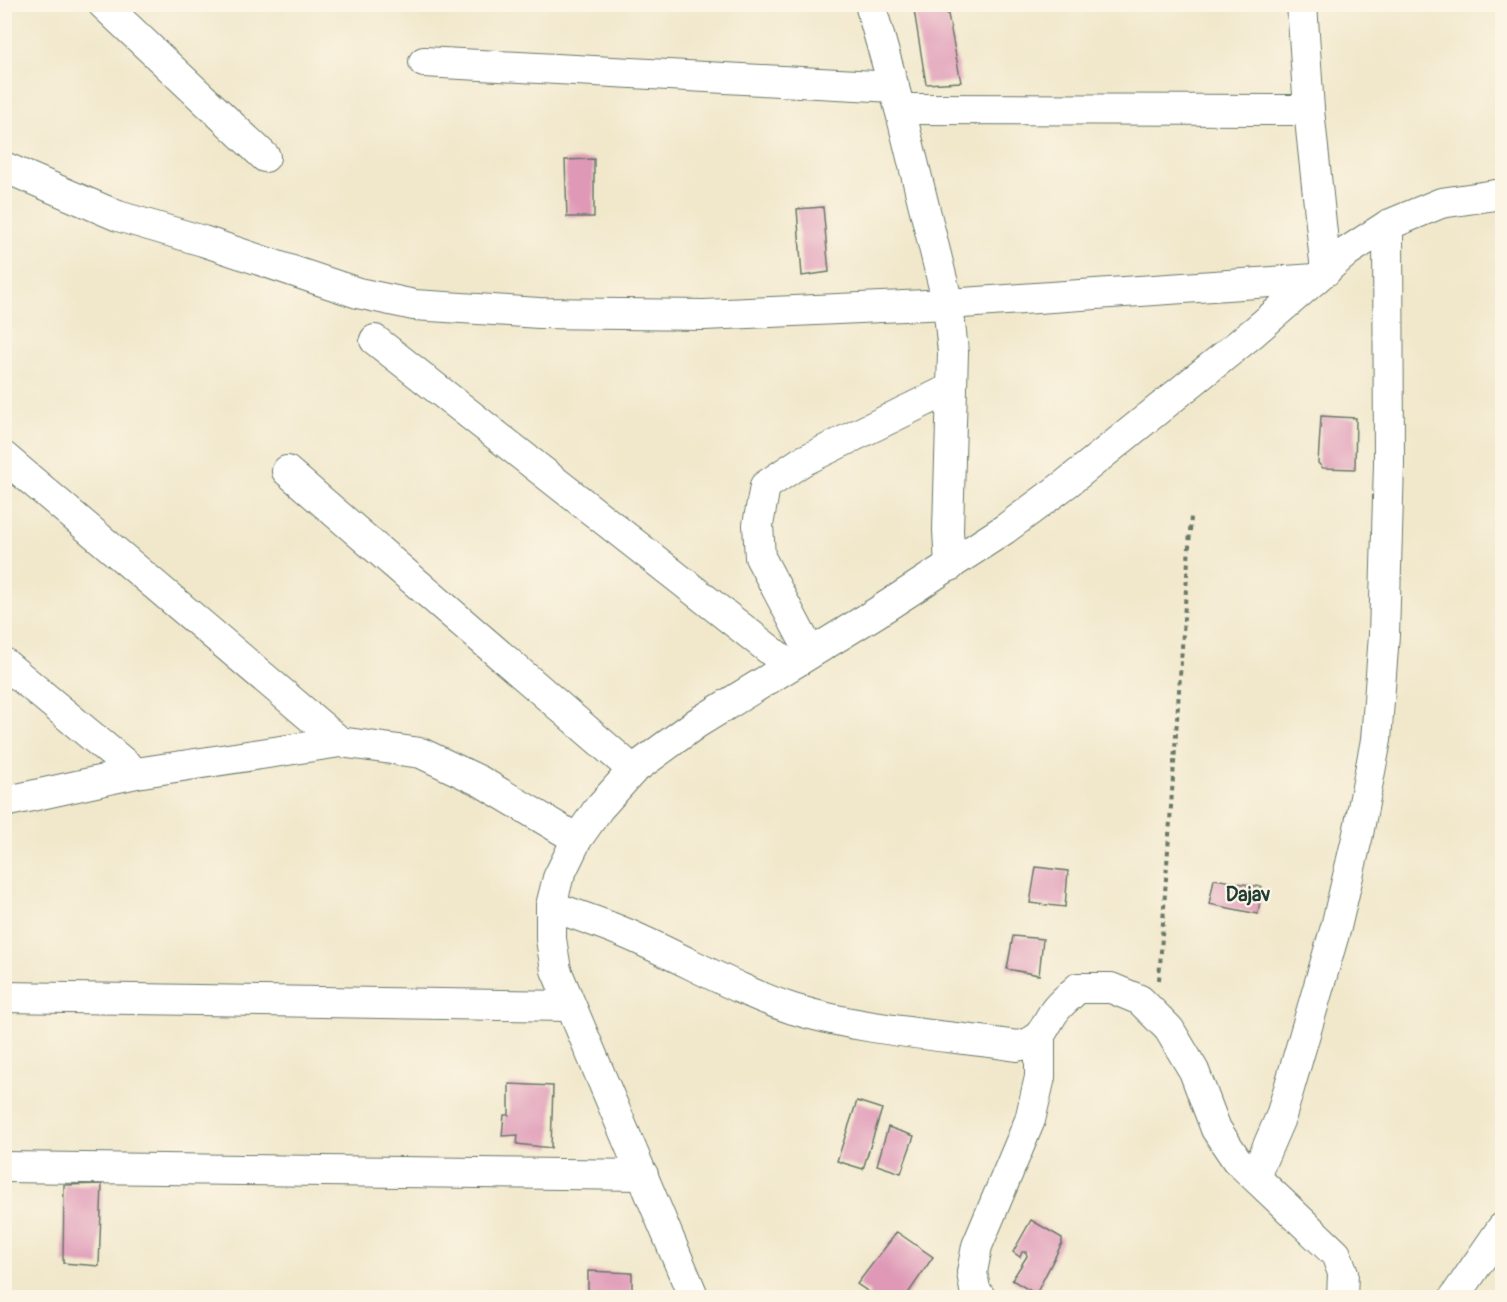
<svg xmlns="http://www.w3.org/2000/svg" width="1507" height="1302" font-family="Pangolin,sans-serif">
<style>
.building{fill:#df99b7}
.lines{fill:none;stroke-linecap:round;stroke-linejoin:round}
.street-casing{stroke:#687969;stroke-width:32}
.path{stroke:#687969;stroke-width:4;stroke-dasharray:4.5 4.5;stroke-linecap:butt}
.street{stroke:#fff;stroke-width:30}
.labels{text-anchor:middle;stroke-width:4.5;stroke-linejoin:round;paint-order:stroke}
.quarter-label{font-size:20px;font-weight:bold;fill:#1f3d34;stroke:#fcf5e5}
</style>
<rect width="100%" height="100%" fill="#fcf5e5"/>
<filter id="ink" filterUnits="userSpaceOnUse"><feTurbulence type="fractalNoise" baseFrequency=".0167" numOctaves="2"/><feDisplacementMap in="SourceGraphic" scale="12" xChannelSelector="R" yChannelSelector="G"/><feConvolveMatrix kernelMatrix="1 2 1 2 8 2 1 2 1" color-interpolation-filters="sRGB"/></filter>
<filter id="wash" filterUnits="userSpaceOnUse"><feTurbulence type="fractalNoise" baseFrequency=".008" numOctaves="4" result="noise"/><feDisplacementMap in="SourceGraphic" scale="24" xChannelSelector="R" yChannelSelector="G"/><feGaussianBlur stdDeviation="1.35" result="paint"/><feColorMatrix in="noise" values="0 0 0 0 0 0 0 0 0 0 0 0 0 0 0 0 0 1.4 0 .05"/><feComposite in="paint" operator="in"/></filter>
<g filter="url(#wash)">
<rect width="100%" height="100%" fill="#f1e8cc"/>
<g id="blocks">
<g class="building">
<path d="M913 4H946L961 82 926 84Z"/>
<path d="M594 159V217H567L565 160Z"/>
<path d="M823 207 829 272 802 276 797 209Z"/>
<path d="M1321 416 1356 418 1355 469 1323 468 1318 463Z"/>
<path d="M1036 867 1068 871 1065 907 1030 903Z"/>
<path d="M1214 879 1262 887 1258 914 1209 904Z"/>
<path d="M1013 936 1043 939 1039 975 1007 969Z"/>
<path d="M509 1084 553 1086 551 1148 517 1144 518 1135 502 1136 504 1115H509Z"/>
<path d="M857 1101 882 1109 863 1169 837 1161Z"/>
<path d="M888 1127 914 1136 901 1173 877 1165Z"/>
<path d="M102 1184 99 1266 63 1263 64 1185Z"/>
<path d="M1031 1220 1062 1238V1243L1036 1294 1012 1280 1027 1256 1026 1252H1022L1020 1257 1013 1252Z"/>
<path d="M897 1232 933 1257 905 1298H866L870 1293 857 1284Z"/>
<path d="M588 1271 632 1273V1298H588Z"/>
</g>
</g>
</g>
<g filter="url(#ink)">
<use href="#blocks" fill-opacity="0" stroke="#687969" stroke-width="1.5"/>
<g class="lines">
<defs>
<g id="street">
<path d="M103 4 265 157"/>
<path d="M870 4 900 109 948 304 953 352 948 530 950 566"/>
<path d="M1302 4 1309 110 1326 271"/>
<path d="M424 62 894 87"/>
<path d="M900 109 1309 110"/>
<path d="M4 167 118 216 203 241 358 293 414 305 539 313 704 315 948 304 1315 279"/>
<path d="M375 340 789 665"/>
<path d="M4 457 340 742"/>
<path d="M287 471 633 770"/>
<path d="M810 652 760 557 758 525 765 486 801 462 952 388"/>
<path d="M4 663 136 773"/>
<path d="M4 802 136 773 340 742 421 753 480 781 577 839"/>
<path d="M551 906C576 915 602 923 627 934 683 958 735 990 793 1009 865 1031 943 1035 1017 1046 1042 1042 1041 1031 1054 1012 1060 1003 1070 996 1078 988H1111L1140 1000 1169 1029 1194 1071 1216 1129 1236 1159 1336 1254 1343 1273 1342 1298"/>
<path d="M4 997 570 1006"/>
<path d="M4 1167 643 1175"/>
<path d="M1255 1176 1281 1116 1336 927 1358 834 1376 740 1384 635 1389 464 1388 225"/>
<path d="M694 1298 556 970 551 939V906L558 878 577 839 599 808 633 770 697 723 876 613 1005 529 1067 483 1254 332 1348 251 1388 225 1441 203 1502 194"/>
<path d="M981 1298 975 1290 972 1272 977 1246 1030 1120 1040 1077V1037"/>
<path d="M1454 1298 1502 1228"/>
</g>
</defs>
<use href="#street" class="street-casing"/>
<path class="path" d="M1159 980 1191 517"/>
<use href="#street" class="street"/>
</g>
</g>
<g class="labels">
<g class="quarter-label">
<text x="1248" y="901">Dajav</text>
</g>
</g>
<rect width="1507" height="1302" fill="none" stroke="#fcf5e5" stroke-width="24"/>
</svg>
